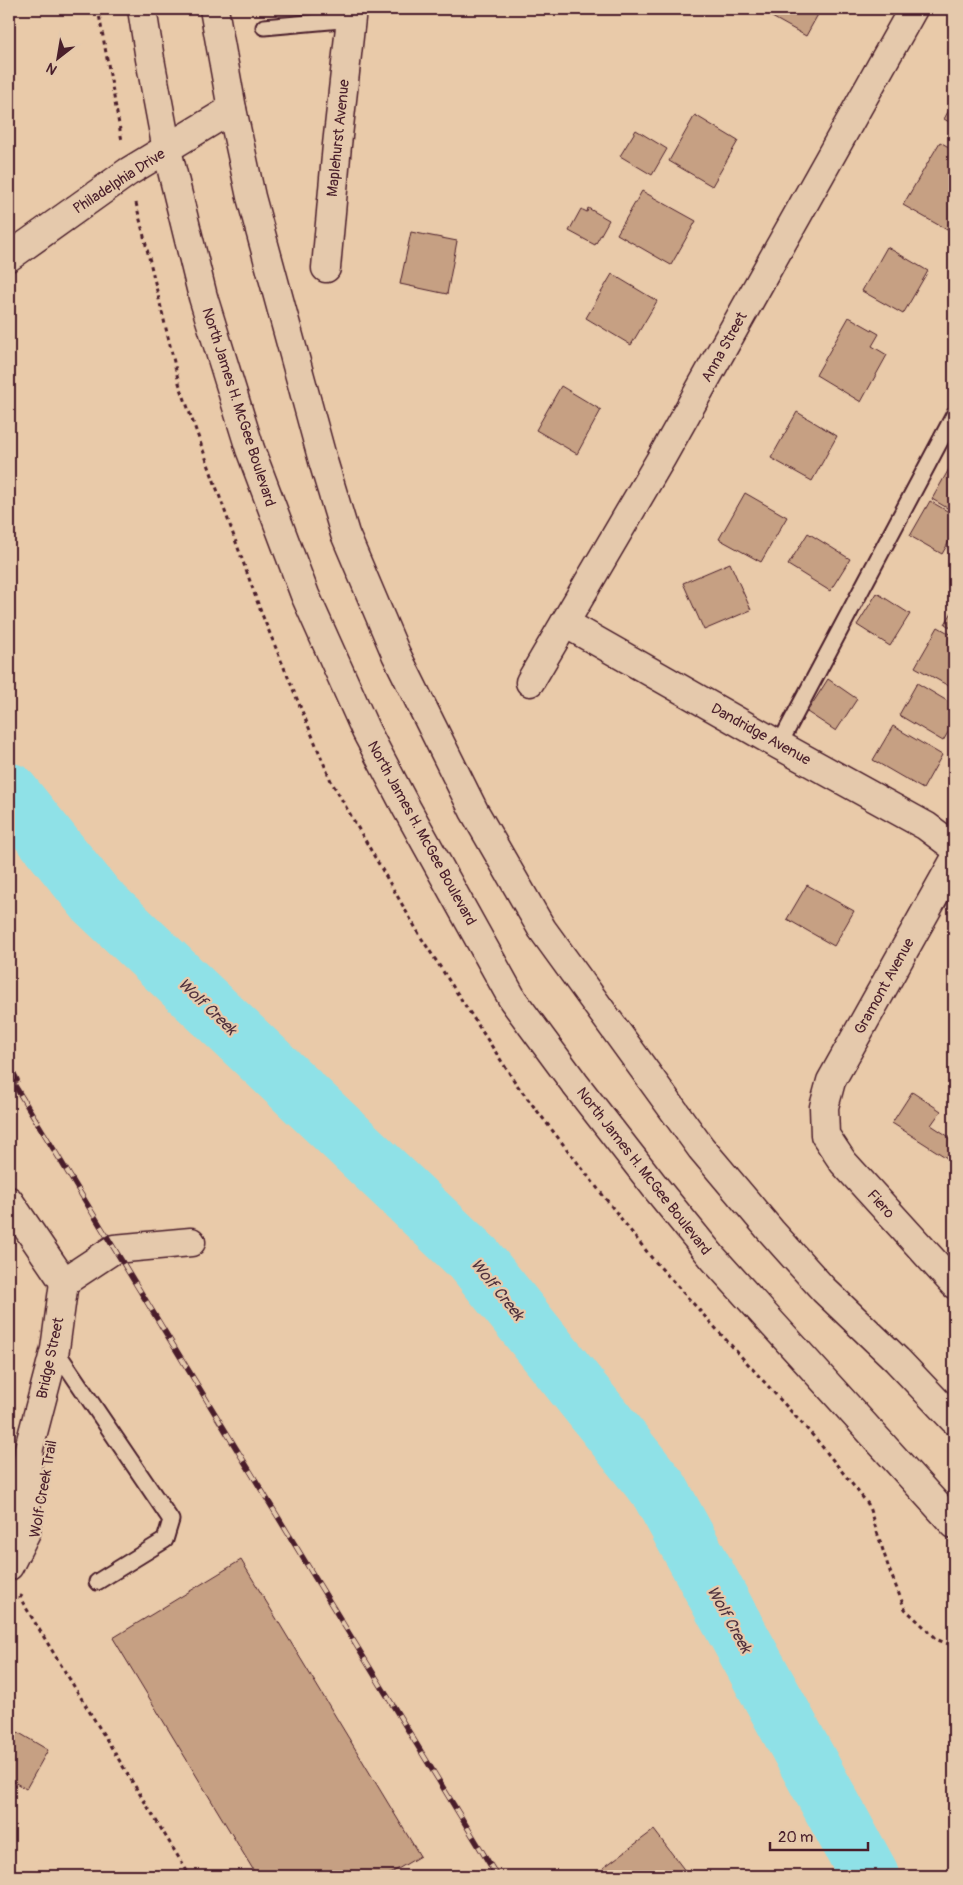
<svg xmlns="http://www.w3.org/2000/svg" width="963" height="1885" font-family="Pangolin,sans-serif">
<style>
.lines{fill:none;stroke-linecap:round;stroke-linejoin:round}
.river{stroke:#8fe1e7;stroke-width:59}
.building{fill:#c6a083;stroke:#4a1f2b}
.service-casing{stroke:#4a1f2b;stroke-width:19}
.minor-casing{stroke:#4a1f2b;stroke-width:31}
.secondary-casing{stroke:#4a1f2b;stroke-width:31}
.path{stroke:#4a1f2b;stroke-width:3;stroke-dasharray:4 4;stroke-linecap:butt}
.service{stroke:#e5c9ac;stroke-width:15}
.minor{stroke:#e5c9ac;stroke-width:28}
.secondary{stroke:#e5c9ac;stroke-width:28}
.rail-casing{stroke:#4a1f2b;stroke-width:5.5}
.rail{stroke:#e5c9ac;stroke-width:4;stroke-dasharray:11;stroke-linecap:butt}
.labels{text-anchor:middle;stroke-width:4.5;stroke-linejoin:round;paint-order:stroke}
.street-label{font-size:15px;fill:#4a1f2b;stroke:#e5c9ac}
.water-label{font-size:16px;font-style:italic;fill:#51323e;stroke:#e5c9ac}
</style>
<rect width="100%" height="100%" fill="#e9caa9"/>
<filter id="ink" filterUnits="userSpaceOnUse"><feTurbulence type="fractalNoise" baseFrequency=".02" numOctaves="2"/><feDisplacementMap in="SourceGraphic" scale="10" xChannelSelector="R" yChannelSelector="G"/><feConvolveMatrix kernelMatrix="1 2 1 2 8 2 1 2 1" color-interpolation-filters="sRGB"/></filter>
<g filter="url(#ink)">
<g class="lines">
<path class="river" d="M9 792 96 900 475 1260 660 1491 870 1876"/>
</g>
<g class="building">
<path d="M765 9H821L806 36 763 12Z"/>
<path d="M954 101V125L944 119Z"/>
<path d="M695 115 738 141 712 186 669 161Z"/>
<path d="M636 130 667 149 652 175 620 156Z"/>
<path d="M940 142 954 150V222L949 231 903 205Z"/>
<path d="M642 191 696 221 671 265 617 234Z"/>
<path d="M588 208 609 220 595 245 569 231 581 209 587 212Z"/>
<path d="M411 232 457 241 447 294 400 284Z"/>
<path d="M887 247 928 271 903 314 862 291Z"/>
<path d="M612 274 657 301 631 345 586 318Z"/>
<path d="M849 317 879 334 872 346 887 355 861 402 816 375Z"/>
<path d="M561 386 601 410 577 454 536 430Z"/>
<path d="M797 412 837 436 812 481 771 458Z"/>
<path d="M953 462H954V512L932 499Z"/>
<path d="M745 493 787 517 761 562 719 539Z"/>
<path d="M930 501 954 515V533L942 554 910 536Z"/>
<path d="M808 533 850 559 830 591 788 565Z"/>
<path d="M730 563 751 610 704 630 683 583Z"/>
<path d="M877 593 910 614 890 646 857 625Z"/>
<path d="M954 609V630L945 624Z"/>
<path d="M938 627 954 636V689L915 667Z"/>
<path d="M828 679 857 699 836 731 807 712Z"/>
<path d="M917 683 954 705V722L943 741 899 715Z"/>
<path d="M893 726 942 755 923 789 873 760Z"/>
<path d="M807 885 854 911 834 946 787 919Z"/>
<path d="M912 1092 941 1111 931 1125 954 1140V1148L947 1158 892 1123Z"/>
<path d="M241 1560 420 1856 386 1876H257L113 1638Z"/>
<path d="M9 1727 48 1750 26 1789 9 1779Z"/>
<path d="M654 1830 689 1876H609L603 1868Z"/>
</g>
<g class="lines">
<defs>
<g id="service">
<path d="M264 27 352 19"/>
<path d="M779 745 954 415"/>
<path d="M55 1349 171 1520 165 1540 97 1582"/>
</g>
<g id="minor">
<path d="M326 268 337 145 352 9"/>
<path d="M565 623 779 745 926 826 954 847"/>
<path d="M530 682 662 457 913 9"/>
<path d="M954 861 831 1081 824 1107 825 1135 843 1162 954 1284"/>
<path d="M9 1201 64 1282"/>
<path d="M9 1566 26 1532 27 1472 29 1448 55 1349 64 1282 114 1249 191 1242"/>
</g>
<g id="secondary">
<path d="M142 9 150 59 167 150 203 297 250 449 305 595 366 731 407 809 513 1000 575 1084 656 1188 713 1258 954 1524"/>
<path d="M214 9 232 109 251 197 323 461 345 534 396 654 474 811 542 929 701 1148 771 1231 824 1290 897 1360 954 1420"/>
<path d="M9 257 128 172 232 109"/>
</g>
</defs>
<use href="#service" class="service-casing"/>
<use href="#minor" class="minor-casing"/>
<use href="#secondary" class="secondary-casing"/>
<g class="path">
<path d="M98 9 122 141"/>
<path d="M136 203 179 383 261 612 331 781 422 939 517 1085 651 1257 816 1439 868 1504 889 1569 905 1609 938 1640 954 1646"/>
<path d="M22 1595 20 1598 190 1876"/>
</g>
<use href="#service" class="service"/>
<use href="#minor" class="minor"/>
<use href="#secondary" class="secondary"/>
<defs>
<g id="rail">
<path d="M9 1064 17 1080"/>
<path d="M9 1076 497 1876"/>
</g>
</defs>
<use href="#rail" class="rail-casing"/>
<use href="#rail" class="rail"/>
</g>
</g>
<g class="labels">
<g class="street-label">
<text transform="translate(338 138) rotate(-84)" y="5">Maplehurst Avenue</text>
<text transform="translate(119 181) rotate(-33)" y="5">Philadelphia Drive</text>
<text transform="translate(724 347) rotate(-61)" y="5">Anna Street</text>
<text transform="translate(239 407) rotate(72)" y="5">North James H. McGee Boulevard</text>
<text transform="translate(761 734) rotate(29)" y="5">Dandridge Avenue</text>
<text transform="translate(422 833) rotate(61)" y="5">North James H. McGee Boulevard</text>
<text transform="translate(884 986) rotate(-61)" y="5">Gramont Avenue</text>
<text transform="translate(644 1171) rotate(52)" y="5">North James H. McGee Boulevard</text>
<text transform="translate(881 1204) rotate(48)" y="5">Fiero</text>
<text transform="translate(50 1358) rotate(-78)" y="5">Bridge Street</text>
<text transform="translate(43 1489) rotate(-80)" y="5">Wolf Creek Trail</text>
</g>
<g class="water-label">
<text transform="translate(208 1006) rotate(44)" y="6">Wolf Creek</text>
<text transform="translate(498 1289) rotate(51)" y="6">Wolf Creek</text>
<text transform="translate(730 1619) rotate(61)" y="6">Wolf Creek</text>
</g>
</g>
<rect width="963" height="1885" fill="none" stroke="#e5c9ac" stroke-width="30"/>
<rect x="15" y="15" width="933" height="1855" fill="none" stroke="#4a1f2b" stroke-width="2" filter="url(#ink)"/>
<g transform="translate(58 58) rotate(211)" stroke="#e5c9ac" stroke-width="4" paint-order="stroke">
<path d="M0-4L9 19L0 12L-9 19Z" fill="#4a1f2b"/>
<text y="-8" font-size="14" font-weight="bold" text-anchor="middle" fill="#4a1f2b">N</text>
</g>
<path d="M770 1842v8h98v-8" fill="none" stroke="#4a1f2b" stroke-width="2.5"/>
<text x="778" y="1842" font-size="15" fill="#4a1f2b" stroke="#e5c9ac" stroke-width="4" paint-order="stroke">20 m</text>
</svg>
